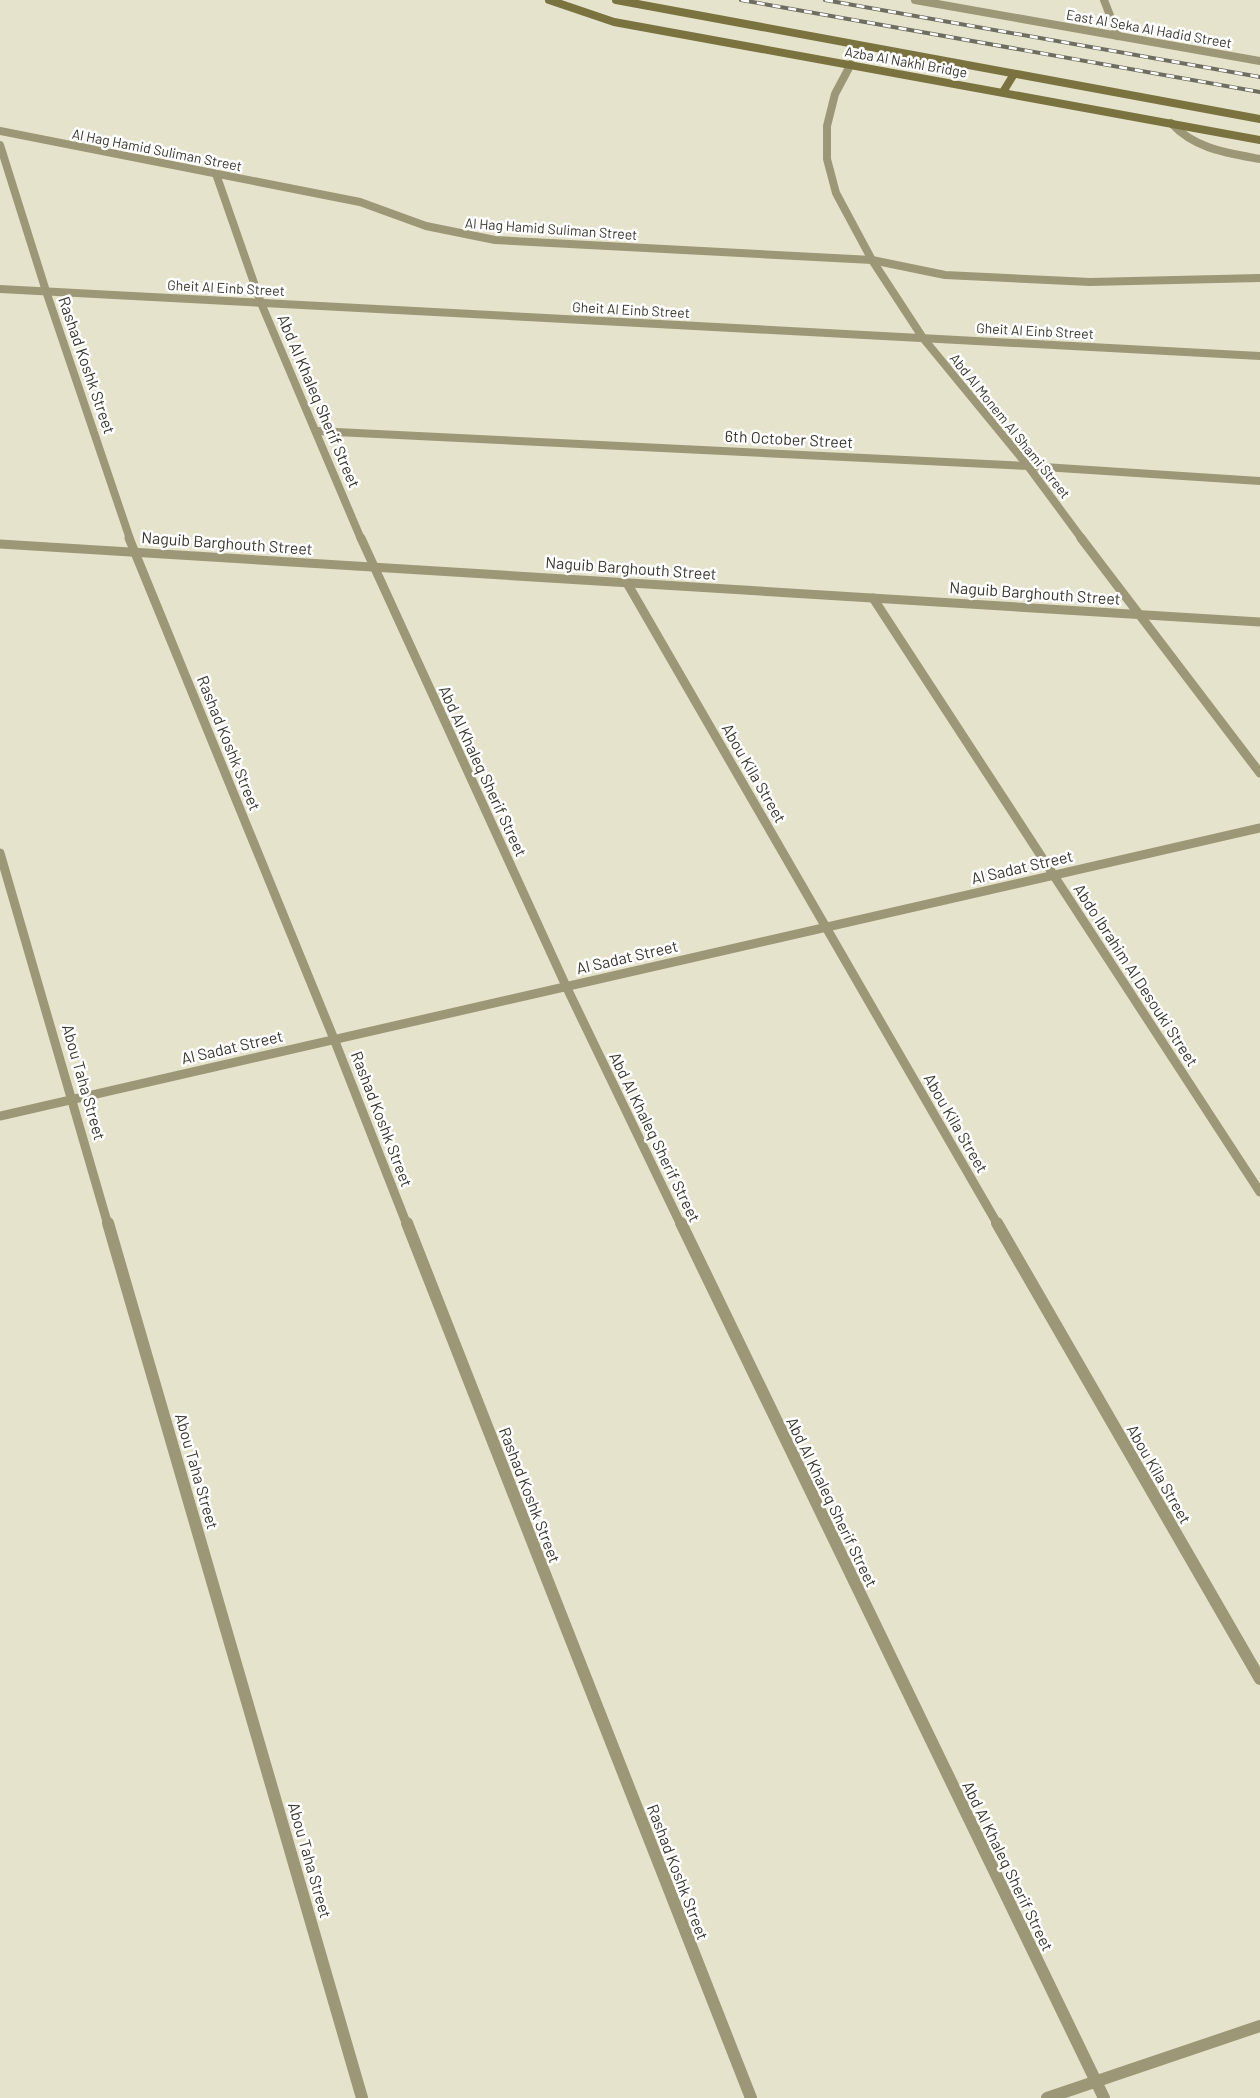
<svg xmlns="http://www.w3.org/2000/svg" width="1260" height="2098" font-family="Barlow,sans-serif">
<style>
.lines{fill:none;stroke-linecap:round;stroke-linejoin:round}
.minor-far2{stroke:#9c9776;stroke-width:8}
.minor-far1{stroke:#9c9776;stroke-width:9}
.minor{stroke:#9c9776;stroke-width:12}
.tertiary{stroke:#9c9776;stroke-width:8}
.secondary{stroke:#7a7340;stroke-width:8}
.rail-casing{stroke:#6f6d60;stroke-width:4}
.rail{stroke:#fff;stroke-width:2.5;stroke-dasharray:8;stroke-linecap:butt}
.labels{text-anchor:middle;stroke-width:5;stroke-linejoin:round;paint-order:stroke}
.far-street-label{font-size:14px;fill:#39382f;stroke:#fff}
.street-label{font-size:16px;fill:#39382f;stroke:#fff}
</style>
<rect width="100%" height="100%" fill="#e5e3cc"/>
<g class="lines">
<g class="minor-far2">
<path d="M915 0 1260 61"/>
<path d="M1104 0 1118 36"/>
<path d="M851 64 835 94 827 126V159L836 193 872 260 923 338 1028 466 1082 539"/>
<path d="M0 131 360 202 426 226 495 240 872 260 945 275 1090 282 1260 278"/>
<path d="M0 145 46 291 130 539"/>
<path d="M216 174 261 303 361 539"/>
<path d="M0 289 1260 356"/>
<path d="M316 431 1028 466 1260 481"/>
</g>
<g class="minor-far1">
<path d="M129 538 334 1039 407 1225"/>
<path d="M361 538 566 986 681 1225"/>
<path d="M1081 538 1260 773"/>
<path d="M0 544 1260 622"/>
<path d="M627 583 998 1225"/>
<path d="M873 598 1260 1192"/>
<path d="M0 853 108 1225"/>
<path d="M0 1116 1260 828"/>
</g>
<g class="minor">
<path d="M108 1223 362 2098"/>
<path d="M407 1223 751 2098"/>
<path d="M681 1223 1104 2098"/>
<path d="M997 1223 1260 1679"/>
<path d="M1047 2098 1260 2026"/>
</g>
<path class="tertiary" d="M1171 123C1195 149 1227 153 1260 159"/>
<g class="secondary">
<path d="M549 0 614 22 1260 140"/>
<path d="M616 0 1260 119"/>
<path d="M1003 92 1014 74"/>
</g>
<defs>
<g id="rail">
<path d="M741 0 1260 92"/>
<path d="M825 0 1260 77"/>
</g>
</defs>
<use href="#rail" class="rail-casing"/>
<use href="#rail" class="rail"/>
</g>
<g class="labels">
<g class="far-street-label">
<text transform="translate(1149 29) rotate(10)" y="5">East Al Seka Al Hadid Street</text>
<text transform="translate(906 62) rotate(10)" y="5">Azba Al Nakhl Bridge</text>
<text transform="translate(157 150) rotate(11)" y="5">Al Hag Hamid Suliman Street</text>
<text transform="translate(551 229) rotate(4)" y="5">Al Hag Hamid Suliman Street</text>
<text transform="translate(226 288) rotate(3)" y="5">Gheit Al Einb Street</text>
<text transform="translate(631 310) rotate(3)" y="5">Gheit Al Einb Street</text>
<text transform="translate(1035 331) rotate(3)" y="5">Gheit Al Einb Street</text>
<text transform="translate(1010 426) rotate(51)" y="5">Abd Al Monem Al Shami Street</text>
</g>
<g class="street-label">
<text transform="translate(87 365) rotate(71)" y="6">Rashad Koshk Street</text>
<text transform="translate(319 401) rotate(67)" y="6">Abd Al Khaleq Sherif Street</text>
<text transform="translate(789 439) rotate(3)" y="6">6th October Street</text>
<text transform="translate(227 543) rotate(4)" y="6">Naguib Barghouth Street</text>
<text transform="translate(631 568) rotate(4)" y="6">Naguib Barghouth Street</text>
<text transform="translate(1035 593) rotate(4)" y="6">Naguib Barghouth Street</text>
<text transform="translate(229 743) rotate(68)" y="6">Rashad Koshk Street</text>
<text transform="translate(483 771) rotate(65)" y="6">Abd Al Khaleq Sherif Street</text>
<text transform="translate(754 773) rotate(60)" y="6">Abou Kila Street</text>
<text transform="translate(1022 867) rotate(-13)" y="6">Al Sadat Street</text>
<text transform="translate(627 957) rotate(-13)" y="6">Al Sadat Street</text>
<text transform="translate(1136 975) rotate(57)" y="6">Abdo Ibrahim Al Desouki Street</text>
<text transform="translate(232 1047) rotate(-13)" y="6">Al Sadat Street</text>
<text transform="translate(84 1082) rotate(74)" y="6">Abou Taha Street</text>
<text transform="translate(382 1119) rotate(69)" y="6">Rashad Koshk Street</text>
<text transform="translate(956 1123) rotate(60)" y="6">Abou Kila Street</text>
<text transform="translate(655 1137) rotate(64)" y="6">Abd Al Khaleq Sherif Street</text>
<text transform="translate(197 1471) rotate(74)" y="6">Abou Taha Street</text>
<text transform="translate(1159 1474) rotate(60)" y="6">Abou Kila Street</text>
<text transform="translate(530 1495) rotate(69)" y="6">Rashad Koshk Street</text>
<text transform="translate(832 1502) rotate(64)" y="6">Abd Al Khaleq Sherif Street</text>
<text transform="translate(310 1860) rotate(74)" y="6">Abou Taha Street</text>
<text transform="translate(1008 1866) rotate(64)" y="6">Abd Al Khaleq Sherif Street</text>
<text transform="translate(678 1872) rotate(69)" y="6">Rashad Koshk Street</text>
</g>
</g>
</svg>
